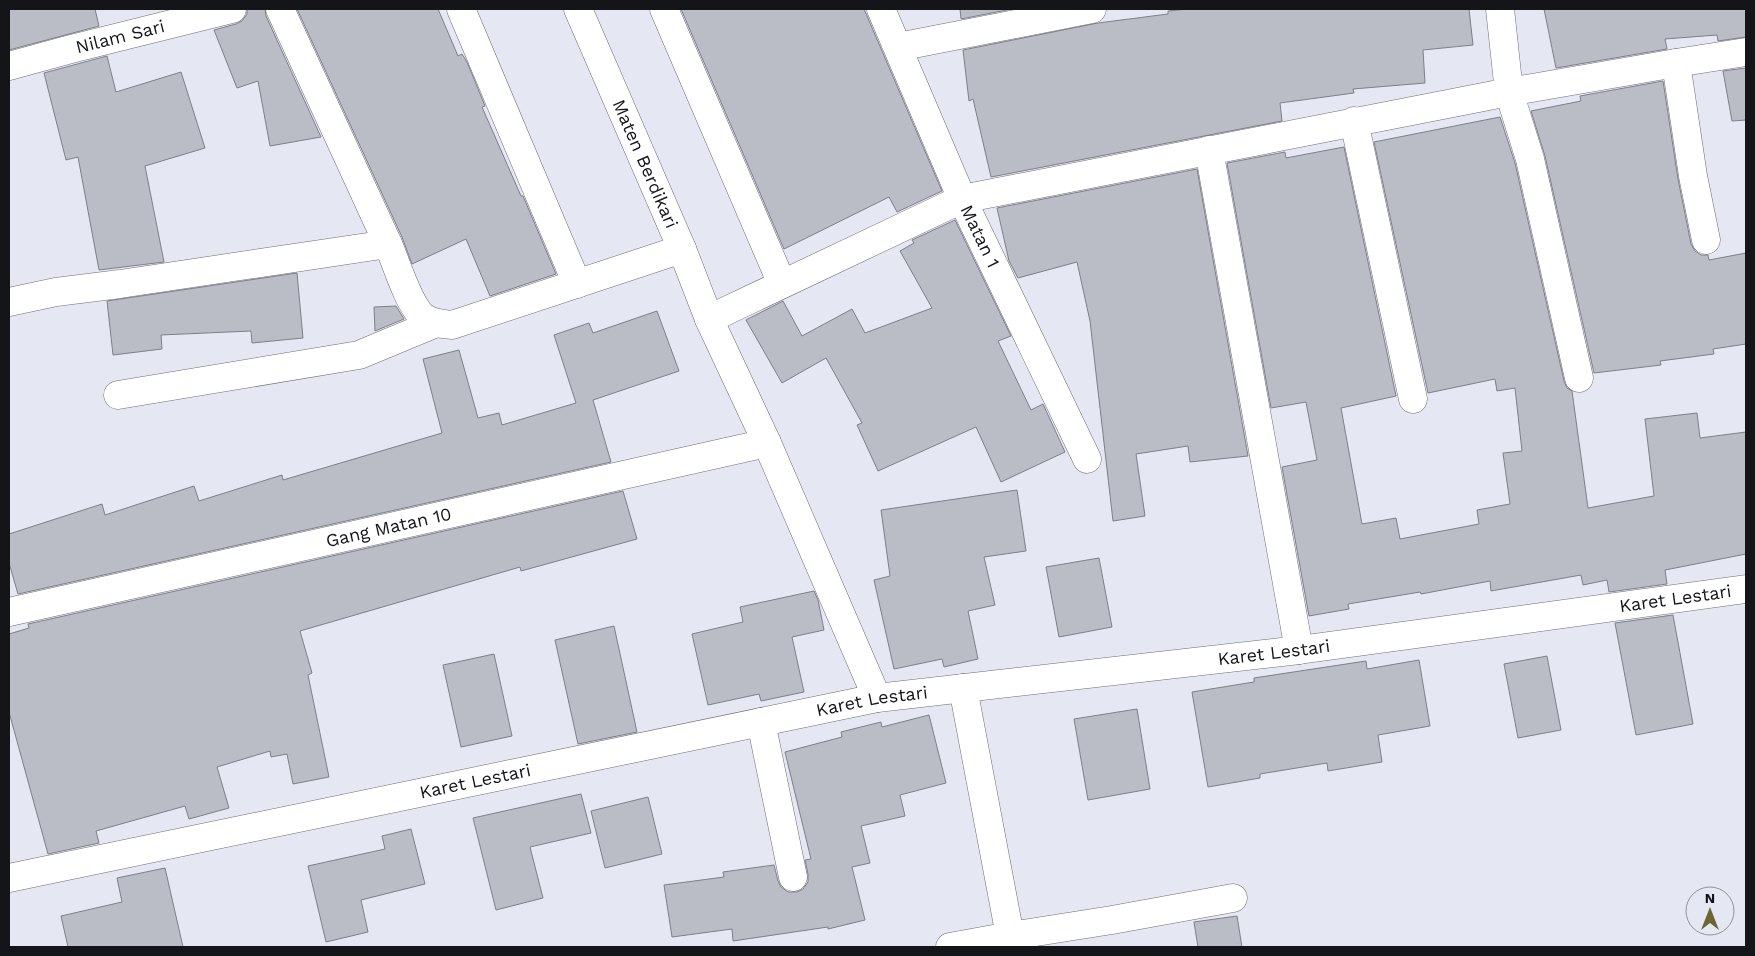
<svg xmlns="http://www.w3.org/2000/svg" width="1755" height="956" font-family="'Work Sans',sans-serif">
<style>
.building{fill:#babcc6;stroke:#7d7f89}
.lines{fill:none;stroke-linecap:round;stroke-linejoin:round}
.minor-casing{stroke:#6c6e77;stroke-width:29}
.minor{stroke:#fff;stroke-width:28}
.labels{text-anchor:middle;stroke-width:4;stroke-linejoin:round;paint-order:stroke}
.street-label{font-size:18px;fill:#141518;stroke:#e5e7f2}
</style>
<rect width="100%" height="100%" fill="#e5e7f2"/>
<g class="building">
<path d="M9 9H95L99 26 9 50Z"/>
<path d="M247 9H265L266 16 321 137 270 146 258 81 237 88 214 30 236 24 242 21 247 14Z"/>
<path d="M297 9H438L458 56 462 54 467 62 485 106 482 107 521 196H523L556 274 490 296 466 239 412 264 402 237Z"/>
<path d="M681 9H864L942 191 897 212 889 197 784 249Z"/>
<path d="M960 9H1012L961 19Z"/>
<path d="M1188 9H1469L1473 45 1423 50 1425 83 1353 89 1354 93 1280 103 1282 121 991 177 973 99 969 101 963 50 1098 23 1168 14V11Z"/>
<path d="M1544 9H1746V37L1718 41 1717 35 1665 39 1667 49 1556 68Z"/>
<path d="M107 56 116 92 181 72 205 148 145 166 164 262 99 270 78 157 66 160 44 73Z"/>
<path d="M1746 68V120L1732 121 1723 71Z"/>
<path d="M1663 81 1678 179 1691 244 1695 251 1701 255H1708L1709 260 1746 253V344L1713 349 1714 354 1660 361 1661 365 1594 373 1545 156 1531 111 1581 101 1580 96Z"/>
<path d="M1500 117 1515 163 1564 381 1567 388 1572 391 1588 508 1654 496 1645 419 1697 413 1700 438 1746 432V554L1665 570 1667 584 1609 592 1607 580 1583 585 1581 575 1491 591 1490 581 1421 594 1420 592 1348 604 1349 609 1309 616 1282 467 1317 460 1306 402 1271 408 1227 163 1285 152 1286 158 1344 147 1396 396 1341 408 1362 524 1396 518 1400 539 1479 524 1477 510 1510 504 1503 453 1522 451 1515 388 1497 391 1495 379 1428 393 1374 142Z"/>
<path d="M1197 169 1248 456 1190 462 1188 446 1136 454 1145 516 1113 521 1090 321 1077 262 1018 278 1009 261 997 208Z"/>
<path d="M955 220 1011 336 998 341 1031 410 1043 404 1065 452 1001 482 976 427 878 471 857 425 862 423 826 358 782 383 746 320 783 301 802 336 852 309 865 333 932 308 900 251 914 243 912 240Z"/>
<path d="M297 273 303 338 252 343 251 331 161 335 162 349 113 355 107 301Z"/>
<path d="M396 306 404 319 375 331 374 307Z"/>
<path d="M657 311 679 371 593 400 611 462 18 594 9 563V534L102 504 105 515 194 486 199 501 282 475 283 480 442 433 423 359 459 350 478 418 499 413 502 425 576 403 554 335 589 323 593 333Z"/>
<path d="M1017 490 1026 551 984 557 995 605 968 611 978 659 944 667 942 659 894 669 874 580 890 576 881 510Z"/>
<path d="M623 491 637 539 521 571 520 567 300 631 312 673 308 675 329 777 293 784 287 754 271 757 270 751 217 767 229 808 189 819 185 806 96 831 99 843 48 854 9 712V634L29 628 28 624Z"/>
<path d="M1099 558 1112 627 1059 637 1046 567Z"/>
<path d="M814 591 818 600 824 630 792 637 804 692 761 701 759 694 708 705 692 634 743 622 740 607Z"/>
<path d="M1673 615 1693 724 1636 735 1615 623Z"/>
<path d="M614 626 637 732 578 744 555 640Z"/>
<path d="M494 654 512 736 461 747 443 665Z"/>
<path d="M1547 656 1561 730 1518 738 1504 664Z"/>
<path d="M1419 660 1430 726 1378 735 1382 762 1328 771 1327 763 1260 774V778L1208 787 1192 692 1254 682V678L1366 661 1367 669Z"/>
<path d="M1137 709 1150 789 1088 800 1074 719Z"/>
<path d="M929 715 946 783 900 795 905 816 861 826 870 863 852 867 865 920 828 929V927L733 941 732 929 672 937 664 885 724 877 723 872 774 865 778 881 781 887 788 892H797L803 889 808 882V874L805 860 811 859 785 752 842 737 841 732 881 722 882 727Z"/>
<path d="M581 794 591 833 530 847 543 898 496 910 473 818Z"/>
<path d="M648 797 662 854 605 868 591 811Z"/>
<path d="M411 829 425 884 361 900 368 932 326 942 308 866 385 849 382 836Z"/>
<path d="M165 868 183 947H68L61 916 122 902 117 878Z"/>
<path d="M1237 916 1242 947H1198L1194 922Z"/>
</g>
<g class="lines">
<defs>
<g id="minor">
<path d="M280 9 388 244"/>
<path d="M461 9 577 284"/>
<path id="s1" d="M578 9 682 249 709 319 767 443 877 698"/>
<path d="M664 9 782 284"/>
<path id="s2" d="M881 9 962 199 1087 459"/>
<path d="M1500 9 1509 92 1530 159 1579 378"/>
<path d="M898 47 1092 9"/>
<path d="M1676 63 1693 176 1706 240"/>
<path id="s3" d="M9 66 71 49 232 9"/>
<path d="M1354 121 1413 399"/>
<path d="M1209 150 1299 650"/>
<path d="M9 302 56 292 120 284 388 244C396 262 408 303 422 316 430 323 442 324 452 325L682 249"/>
<path d="M709 319 962 199 1509 92 1676 63 1746 52"/>
<path d="M118 395 359 355 436 323"/>
<path id="s4" d="M9 612 767 443"/>
<path d="M963 688 1010 936 1112 920 1233 898"/>
<path d="M761 722 793 877"/>
<path id="s5" d="M9 878 877 698 1299 650 1746 589"/>
<path d="M950 947 1010 936 1012 947"/>
</g>
</defs>
<use href="#minor" class="minor-casing"/>
<use href="#minor" class="minor"/>
</g>
<g class="labels">
<g class="street-label">
<text dy="6" stroke="none"><textPath href="#s3" startOffset="115">Nilam Sari</textPath></text>
<text dy="6" stroke="none"><textPath href="#s1" startOffset="169">Maten Berdikari</textPath></text>
<text dy="6" stroke="none"><textPath href="#s2" startOffset="248">Matan 1</textPath></text>
<text dy="6" stroke="none"><textPath href="#s4" startOffset="389">Gang Matan 10</textPath></text>
<text dy="6" stroke="none"><textPath href="#s5" startOffset="1691">Karet Lestari</textPath></text>
<text dy="6" stroke="none"><textPath href="#s5" startOffset="1286">Karet Lestari</textPath></text>
<text dy="6" stroke="none"><textPath href="#s5" startOffset="881">Karet Lestari</textPath></text>
<text dy="6" stroke="none"><textPath href="#s5" startOffset="476">Karet Lestari</textPath></text>
</g>
</g>
<rect width="1755" height="956" fill="none" stroke="#141518" stroke-width="20"/>
<g transform="translate(1710 911)"><circle r="24" fill="#e5e7f2" stroke="#91939b"/>
<path d="M0-4L9 19L0 12L-9 19Z" fill="#6a6633"/>
<text y="-8" font-size="14" font-weight="bold" text-anchor="middle" fill="#141518">N</text>
</g>
</svg>
